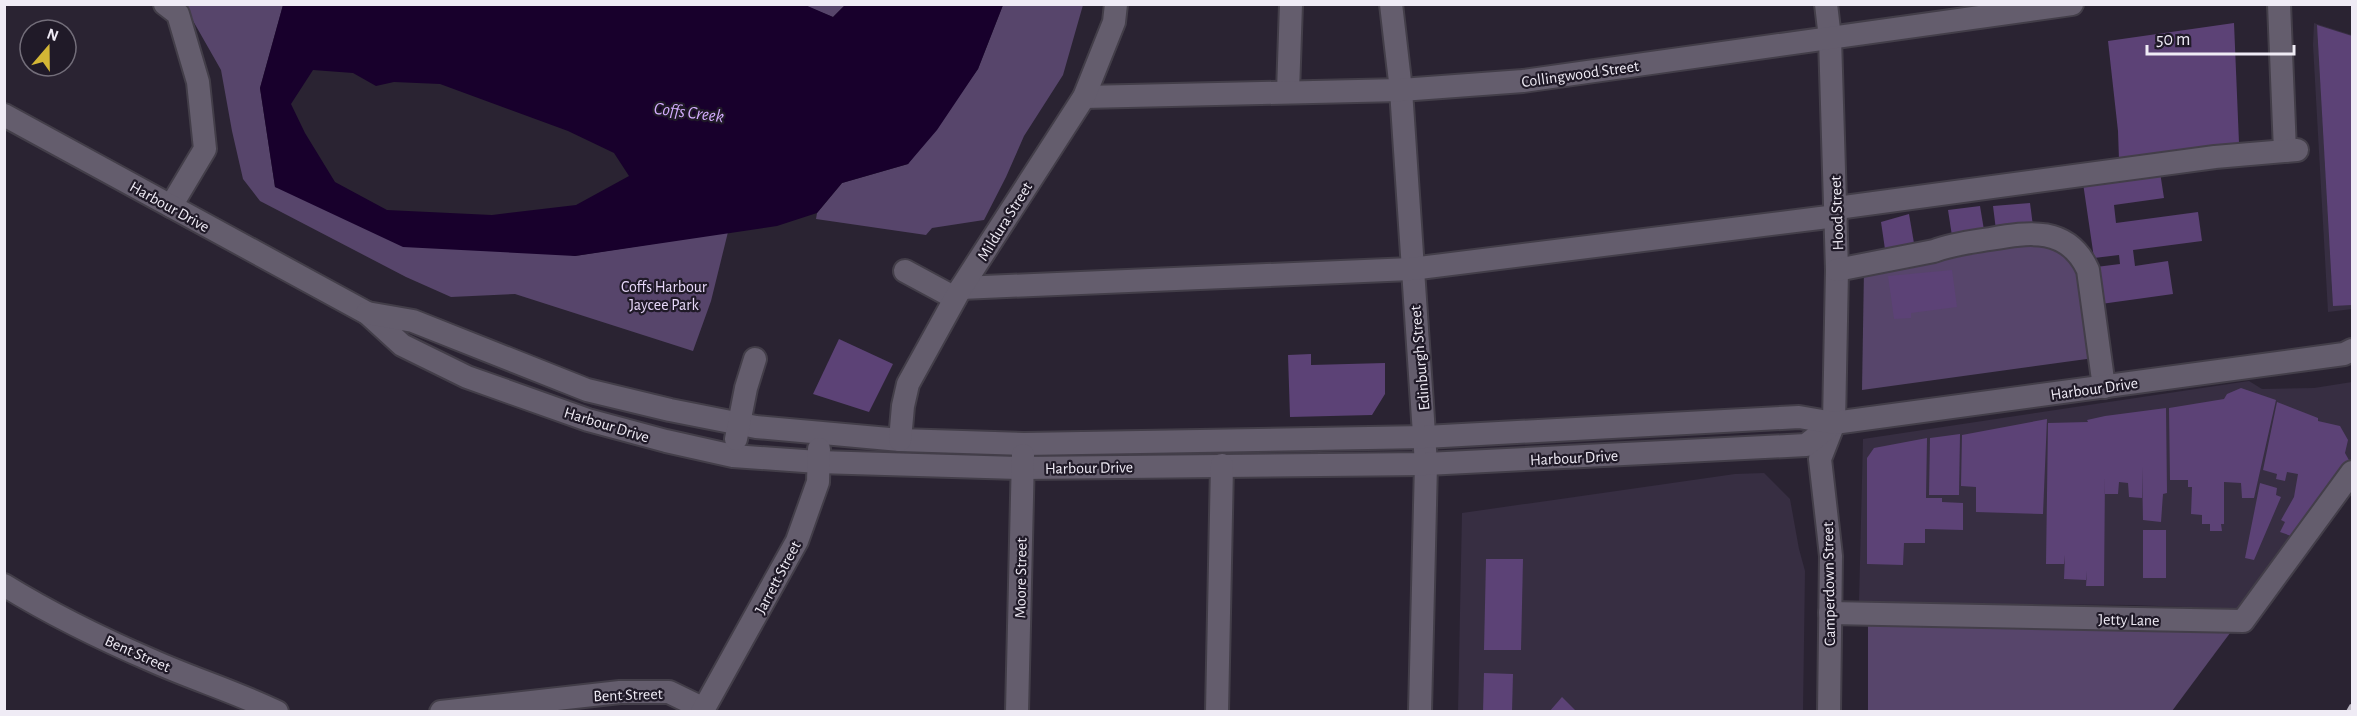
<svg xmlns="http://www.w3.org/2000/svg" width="2357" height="716" font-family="'Alegreya Sans',sans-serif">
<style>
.built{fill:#372e42}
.green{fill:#57456b}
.water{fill:#18002c;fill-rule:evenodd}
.building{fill:#5c4276}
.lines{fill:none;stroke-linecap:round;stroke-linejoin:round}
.minor-casing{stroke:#433e49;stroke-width:26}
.minor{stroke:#645d6d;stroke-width:22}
.rail{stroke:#bbb7c2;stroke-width:4.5;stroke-dasharray:12 6;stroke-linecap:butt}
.labels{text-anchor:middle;stroke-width:4.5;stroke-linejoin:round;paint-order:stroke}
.street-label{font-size:16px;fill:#efebf5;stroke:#201a28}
.park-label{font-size:16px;fill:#e7d8f9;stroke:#201a28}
.water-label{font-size:18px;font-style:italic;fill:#d3acfd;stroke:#201a28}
</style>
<rect width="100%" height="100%" fill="#2a2332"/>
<g class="built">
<path d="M2314 23 2352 35V309L2328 312 2313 45Z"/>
<path d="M2249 381 2262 389 2314 388 2352 382V467L2243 609 2130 605 1859 603 1863 439Z"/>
<path d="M1764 473 1790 499 1799 549 1805 571 1803 711 1458 712 1462 513 1735 474Z"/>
</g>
<g class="green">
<path d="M184 5H283L260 88 275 187 575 256 728 232 711 301 693 351 515 294 451 297 406 277 260 201 243 179 232 131 221 70Z"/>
<path d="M803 5H845L833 17Z"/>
<path d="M1003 5H1083L1063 75 1024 136 1006 177 984 220 932 228 926 235 816 219 817 213 842 183 908 164 978 69Z"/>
<path d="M2042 240 2076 260 2094 358 1862 390 1864 269Z"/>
<path d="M1868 624 2233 629 2172 711 1868 712Z"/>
</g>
<path class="water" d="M803 4 833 17 845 5H1003L978 69 937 130 908 164 842 183 817 213 777 226 575 256 403 247 275 187 260 88 283 5ZM313 70 353 73 376 86 394 82 440 84 568 131 614 153 629 176 576 205 492 215 387 210 335 182 305 133 291 104Z"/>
<g class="building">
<path d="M2234 23 2239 143 2119 160 2118 131 2108 41Z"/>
<path d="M2317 25 2352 36V305L2333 306Z"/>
<path d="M2160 172 2164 198 2114 205 2116 223 2198 212 2202 241 2133 250 2135 266 2168 261 2173 294 2101 304 2096 267 2120 264 2119 255 2094 258 2083 183Z"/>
<path d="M2030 203 2033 226 1996 230 1993 206Z"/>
<path d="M1980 206 1984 230 1952 236 1948 210Z"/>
<path d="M1909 214 1915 249 1886 256 1881 222Z"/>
<path d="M1952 270 1957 307 1911 313V318L1894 319 1888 276Z"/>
<path d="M839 339 893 364 869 412 813 394Z"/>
<path d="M1311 354V365L1385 363V394L1372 415 1290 417 1288 355Z"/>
<path d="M2241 388 2276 400 2254 498H2242L2241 483 2224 482V524H2221L2222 531H2210V524H2202V515L2191 514 2192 487H2188V480H2170L2169 408 2224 399 2227 394Z"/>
<path d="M2277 402 2318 418V421L2340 426 2348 440 2345 453 2350 462 2294 537 2280 532 2285 522 2281 520 2294 497 2298 474 2287 472 2285 481 2276 479 2277 474 2263 470Z"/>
<path d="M2166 408 2167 493 2163 494 2161 522 2143 520 2142 467V498L2129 497 2128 483 2119 482 2118 494H2105V476L2104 586H2086L2087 571 2086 580 2064 579 2065 555 2064 564H2046L2048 423 2088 422 2087 420 2105 416Z"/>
<path d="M2047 419 2043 514 1976 512V487L1961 486 1962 435Z"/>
<path d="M1960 434 1959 495H1929L1930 438Z"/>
<path d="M1927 438 1926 498H1942V502L1963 503V530L1925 529V543H1904L1903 565 1867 564V458L1874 448Z"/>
<path d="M2260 483 2277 488 2276 495 2281 497 2254 560 2245 558Z"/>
<rect x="2143" y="530" width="23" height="48"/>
<path d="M1486 559H1523L1521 650H1484Z"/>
<path d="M1484 673 1513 674 1512 712H1483Z"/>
<path d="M1562 697 1577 712H1549Z"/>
</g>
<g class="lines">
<defs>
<g id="minor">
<path d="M165 4 178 14 198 82 205 149 171 206"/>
<path d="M1391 4 1401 90 1426 464 1420 712"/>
<path d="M1826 4 1830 38 1837 270 1834 423 1820 459 1831 556 1829 712"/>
<path d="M2279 4 2285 151"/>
<path d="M1288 92 1291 4"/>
<path d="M1084 97 1401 90 1523 81 2072 4"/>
<path d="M4 115 367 313 402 345 467 377 588 420 666 441 733 456 818 462 1022 468 1426 464 1806 445 1834 423"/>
<path d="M1837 208 2215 157 2297 150"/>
<path d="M1837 270 1934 251C1952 244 1971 242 1990 239 2029 232 2068 226 2088 270L2104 387"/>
<path d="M905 271 955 298"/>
<path d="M961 288 1411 269 1836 216"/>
<path d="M367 313 413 321 587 390 670 410 756 427 900 440 1024 444 1425 437 1799 417 1834 423 2344 354 2352 350"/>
<path d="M736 439 746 388 755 359"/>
<path d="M900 440 903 406 908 384 961 288 1084 97 1114 22 1116 4"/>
<path d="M4 585C51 614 102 639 153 661 193 679 236 692 277 712"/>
<path d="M1830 613 2243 621 2352 472"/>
<path d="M441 712 620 692H669L704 709"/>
<path d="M702 712 797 541 818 482 819 449"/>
<path d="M1017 712 1023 455"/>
<path d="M1217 712 1222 465"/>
</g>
</defs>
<use href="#minor" class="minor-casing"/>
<use href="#minor" class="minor"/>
<path class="rail" d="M2348 712 2352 705"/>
</g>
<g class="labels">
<g class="street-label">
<text transform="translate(1580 73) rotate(-8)" y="6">Collingwood Street</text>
<text transform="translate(170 206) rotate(29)" y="6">Harbour Drive</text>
<text transform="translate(1836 213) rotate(-92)" y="6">Hood Street</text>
<text transform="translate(1004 221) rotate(-58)" y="6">Mildura Street</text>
<text transform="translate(1419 358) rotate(-95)" y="6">Edinburgh Street</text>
<text transform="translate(2094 388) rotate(-8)" y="6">Harbour Drive</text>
<text transform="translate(607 424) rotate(17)" y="6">Harbour Drive</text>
<text transform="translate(1574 457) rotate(-3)" y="6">Harbour Drive</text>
<text transform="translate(1089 467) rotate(-1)" y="6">Harbour Drive</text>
<text transform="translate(777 577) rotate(-62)" y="6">Jarrett Street</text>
<text transform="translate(1020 578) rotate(-89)" y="6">Moore Street</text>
<text transform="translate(1828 584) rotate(-91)" y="6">Camperdown Street</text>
<text transform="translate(2129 619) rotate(1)" y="6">Jetty Lane</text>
<text transform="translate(138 653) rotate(24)" y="6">Bent Street</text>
<text transform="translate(628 694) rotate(-2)" y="6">Bent Street</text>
</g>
<g class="park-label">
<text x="664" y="292">Coffs Harbour<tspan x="664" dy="18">Jaycee Park</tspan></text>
</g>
<g class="water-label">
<text transform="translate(689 112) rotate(7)" y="6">Coffs Creek</text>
</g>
</g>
<rect width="2357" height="716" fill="none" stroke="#efebf5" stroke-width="12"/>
<g transform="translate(48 48) rotate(20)"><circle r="28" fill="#201a28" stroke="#736e7a" stroke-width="1.5"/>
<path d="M0-4.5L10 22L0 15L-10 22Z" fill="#d3b635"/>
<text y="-9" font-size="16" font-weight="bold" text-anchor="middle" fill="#efebf5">N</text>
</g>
<path d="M2147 45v9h147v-9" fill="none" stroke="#efebf5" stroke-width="3"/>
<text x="2156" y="45" font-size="18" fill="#efebf5" stroke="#201a28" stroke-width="4.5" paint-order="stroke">50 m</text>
</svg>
